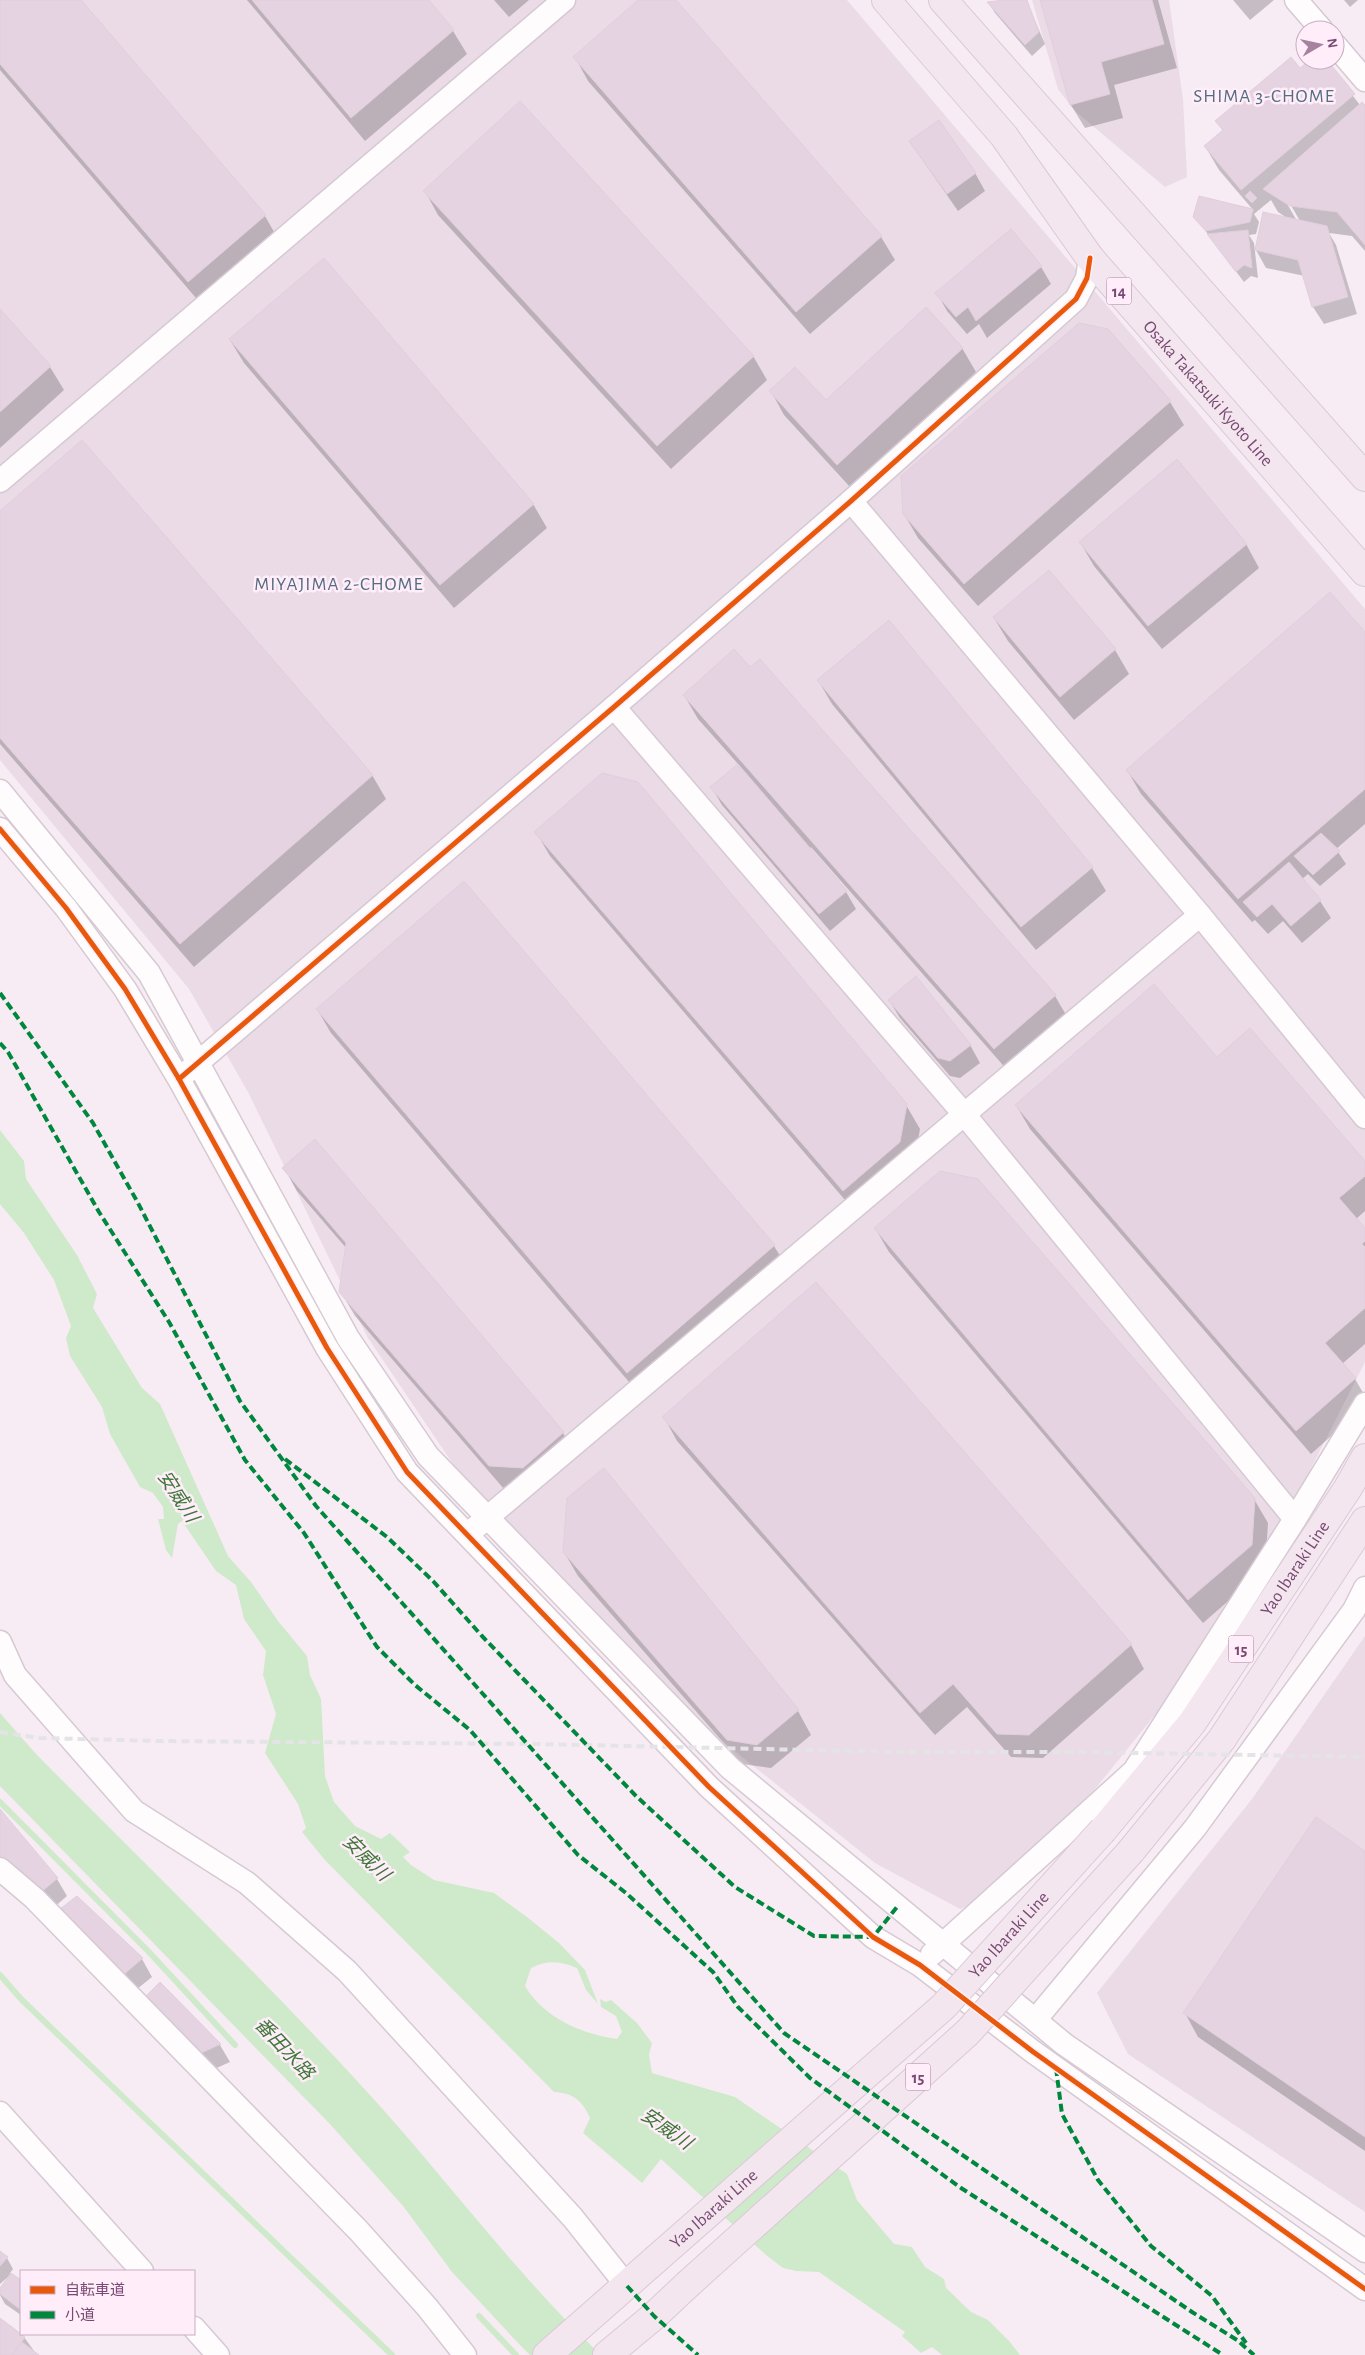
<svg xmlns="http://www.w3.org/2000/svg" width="1365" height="2355" font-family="'Alegreya Sans','Noto Sans JP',sans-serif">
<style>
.industrial{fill:#eadbe6}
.water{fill:#cfe9cb}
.shadow{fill:#0003;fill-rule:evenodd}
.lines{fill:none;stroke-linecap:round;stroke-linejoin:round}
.stream{stroke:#cfe9cb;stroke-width:6}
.building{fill:#e5d3e1;stroke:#e1cedd}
.minor-casing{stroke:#d6c9d3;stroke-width:25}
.major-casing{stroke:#dac9d7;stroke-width:30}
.minor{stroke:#fefcfd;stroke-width:22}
.major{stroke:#f3e6ee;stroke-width:28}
.rail{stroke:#e4e4e6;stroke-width:4;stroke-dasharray:8 5;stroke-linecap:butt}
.major-bridge-casing{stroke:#dac9d7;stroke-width:30;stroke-linecap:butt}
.major-bridge{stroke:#f3e6ee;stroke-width:28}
.quiet{stroke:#00873e;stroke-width:4;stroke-dasharray:8 4;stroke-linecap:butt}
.cycleway-casing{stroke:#ffeef9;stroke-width:8}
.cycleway{stroke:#e8590c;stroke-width:5}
.labels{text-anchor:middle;stroke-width:5;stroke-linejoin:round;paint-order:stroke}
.shield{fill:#ffeef9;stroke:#a17a9b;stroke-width:1}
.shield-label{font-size:16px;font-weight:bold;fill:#794973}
.street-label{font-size:18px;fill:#794973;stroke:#ffeef9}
.neighbourhood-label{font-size:19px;letter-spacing:1px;fill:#546e80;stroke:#ffeef9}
.water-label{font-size:19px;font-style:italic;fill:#3e7739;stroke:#ffeef9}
</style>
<rect width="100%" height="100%" fill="#f8ecf4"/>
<g class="industrial">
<path d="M0 0H847L1365 609V1362L1277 1535 1176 1689 1095 1789 981 1901 960 1909 875 1863 707 1729 455 1467 368 1338 248 1092 189 989 0 760Z"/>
<path d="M1032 0H1169L1183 99 1187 177 1165 187 1074 110 1058 89Z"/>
<path d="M1365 1636V2212L1128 2054 1097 1993 1252 1799Z"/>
</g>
<g class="water">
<path d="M0 1130 24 1161 26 1179 77 1255 97 1294 93 1308 142 1388 160 1404 228 1556 251 1582 278 1621 307 1656 310 1675 321 1699 325 1776 334 1802 355 1826 381 1839 390 1833 410 1852 403 1857 411 1865 434 1880 494 1893 527 1917 559 1943 585 1970 598 2004 586 1990 577 1968C559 1961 548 1960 531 1968L525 1986C544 2018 582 2034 617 2039L622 2032 616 2016 601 2007 600 1999 606 2002 611 2000 637 2023 652 2043 649 2055 652 2073 735 2097 847 2174 857 2200 894 2244 912 2247 925 2267 944 2279 946 2288 971 2312 988 2320 1010 2342 1020 2355H942L932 2347 921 2353 902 2336 905 2332 819 2272 796 2271 783 2268 766 2255 661 2159 642 2183 583 2133 590 2118C582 2100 573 2093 554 2092L324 1859 302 1832 306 1828 298 1804 265 1753 276 1714 263 1675 266 1651 244 1619 236 1585 216 1571 182 1521 178 1524 172 1558 166 1550 158 1519H164L163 1507 153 1493 140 1487 110 1434 102 1407 70 1356 66 1338 71 1326 54 1280 24 1233 0 1204Z"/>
<path d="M0 1713 37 1755C149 1868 263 1978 370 2095 448 2181 517 2275 601 2355H530L519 2344 452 2272 403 2206 329 2123 0 1786Z"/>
</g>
<g class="shadow">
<path d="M0 0H79L265 216 278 239 202 305 0 70Z"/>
<path d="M247 0H427L453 31 467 54 365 141Z"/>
<path d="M494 0H529L509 17Z"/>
<path d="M640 0H674L881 237 895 260 810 334 588 81 575 57Z"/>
<path d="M1026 0 1045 44 1032 56 995 13 989 3Z"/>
<path d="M1042 0H1158L1177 68 1114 85 1123 118 1085 128 1071 105Z"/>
<path d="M1233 0H1274L1250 20Z"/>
<path d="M1344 0H1358L1350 7Z"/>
<path d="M1312 60H1325L1360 105 1365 107V251L1352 236 1329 233 1336 245 1357 314 1324 324 1313 307 1305 276 1266 268 1256 250 1287 218 1278 212 1271 200 1254 214 1259 222 1256 234 1249 235 1254 243 1258 278 1251 276 1244 282 1195 217 1200 197 1254 211 1219 170 1205 146 1223 131 1217 122 1300 70ZM1288 200 1300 221H1297L1286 202Z"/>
<path d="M910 142 975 173 985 191 958 211Z"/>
<path d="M425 191 753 356 767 380 671 469 438 215Z"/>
<path d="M1041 267 1051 284 987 338 979 324 967 334 947 311 937 293Z"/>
<path d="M0 311 50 367 64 390 0 448Z"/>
<path d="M1108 330 1170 402 1184 425 978 606 918 538 904 514Z"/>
<path d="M230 340 533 504 547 528 454 608 244 363Z"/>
<path d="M962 348 976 372 851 488 784 415 771 391 825 402Z"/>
<path d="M0 513 372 775 386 799 194 967 0 744Z"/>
<path d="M1080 542 1246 544 1259 568 1162 649 1094 566Z"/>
<path d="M1049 572 1115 650 1129 674 1074 720 1008 641 994 618Z"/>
<path d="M889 622 1092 868 1106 891 1036 950 832 704 818 680Z"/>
<path d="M1365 633V824L1336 849 1346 864 1320 886 1308 874 1302 879 1320 901 1331 918 1302 943 1283 921 1268 934 1255 920 1252 922 1141 794 1127 770Z"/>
<path d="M684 695 1055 996 1069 1020 1009 1072 811 847 809 849 846 892 856 909 830 931 722 805 712 788 739 765 698 719Z"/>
<path d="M536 832 906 1105 920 1129 913 1166 857 1214 550 856Z"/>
<path d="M889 1000 970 1045 980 1063 960 1078 950 1076 900 1018Z"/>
<path d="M317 1009 774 1246 788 1269 641 1396 331 1033Z"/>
<path d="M1217 1059 1365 1163V1211L1356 1219 1365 1230V1344L1342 1364 1355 1379 1365 1396V1406L1311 1454 1030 1129 1016 1105Z"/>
<path d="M315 1141 563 1433 577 1456 536 1491 504 1489 355 1316 341 1292 347 1249 297 1191 284 1168Z"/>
<path d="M875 1228 1254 1499 1268 1523 1265 1569 1203 1623 889 1252Z"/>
<path d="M816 1284 1131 1645 1144 1669 1043 1758 1011 1757 967 1707 935 1735 677 1441 664 1417Z"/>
<path d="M604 1469 798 1711 811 1735 771 1768 742 1764 578 1576 564 1552Z"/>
<path d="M0 1811 57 1879 67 1896 45 1915 0 1862Z"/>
<path d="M1365 1853V2151L1198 2037 1185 2013Z"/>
<path d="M72 1927 142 1959 152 1977 132 1993Z"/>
<path d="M160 1984 220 2045 230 2062 201 2075Z"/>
<path d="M0 2252 7 2258 13 2269 10 2273 21 2282V2315L5 2304 0 2295V2290L9 2276 0 2284Z"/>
<path d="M0 2319 24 2337 37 2355H0Z"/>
</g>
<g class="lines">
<g class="stream">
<path d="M0 1802 148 1951 235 2045"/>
<path d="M0 1975 21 1999 392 2355"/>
<path d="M479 2316 516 2355"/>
</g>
</g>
<g class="building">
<path d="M0 0H81L266 215 188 282 0 64Z"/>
<path d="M252 0H429L454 30 351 118Z"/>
<path d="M638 0H676L882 236 796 312 573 57Z"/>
<path d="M1004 0H1027L1039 32 1025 45 987 2Z"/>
<path d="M1040 0H1152L1164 44 1101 62 1110 94 1070 105Z"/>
<path d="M1291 57 1300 68 1310 60H1327L1355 94 1241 190 1204 146 1223 130 1215 121Z"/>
<path d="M520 101 754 356 657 446 423 191Z"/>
<path d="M1362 102 1365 105V245L1337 212 1290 206 1263 189Z"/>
<path d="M939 120 976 173 947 194 909 141Z"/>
<path d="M1250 191 1257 198 1252 203 1245 196Z"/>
<path d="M1199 196 1253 209 1250 222 1206 231 1193 217Z"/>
<path d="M1263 212 1327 226 1348 297 1312 307 1298 260 1255 250Z"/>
<path d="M1011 229 1042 266 976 321 968 307 956 317 935 293Z"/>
<path d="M1248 230 1252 268 1244 265 1236 272 1207 234Z"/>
<path d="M324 258 534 504 440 585 229 339Z"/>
<path d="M926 307 963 348 837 465 769 391 795 367 826 400Z"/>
<path d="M0 309 51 366 0 412Z"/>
<path d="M1079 323 1108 329 1171 401 964 584 903 514 901 476Z"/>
<path d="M82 440 373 775 180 944 0 738V511Z"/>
<path d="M1177 459 1247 544 1148 626 1079 542Z"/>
<path d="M1049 570 1116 649 1060 697 993 617Z"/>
<path d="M1330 592 1365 632V789L1238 899 1126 770Z"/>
<path d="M889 620 1093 867 1021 927 817 680Z"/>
<path d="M734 649 750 667 760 659 1056 995 994 1049 683 695Z"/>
<path d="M738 764 847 891 819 914 710 787Z"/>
<path d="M602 773 638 782 907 1104 900 1142 843 1191 534 832Z"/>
<path d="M1321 833 1340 851 1313 875 1294 856Z"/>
<path d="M1289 862 1321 900 1291 926 1272 904 1257 917 1243 902Z"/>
<path d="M464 881 775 1245 627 1373 316 1009Z"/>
<path d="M916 976 971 1045 950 1061 938 1058 888 1000Z"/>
<path d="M1154 984 1217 1057 1250 1028 1365 1161V1176L1339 1198 1365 1228V1241L1362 1244 1365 1247V1308L1325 1343 1356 1378 1296 1431 1015 1105Z"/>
<path d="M315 1139 564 1432 523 1468 489 1466 339 1292 346 1243 282 1168Z"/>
<path d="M940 1171 978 1179 1255 1498 1252 1545 1188 1600 874 1228Z"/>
<path d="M816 1282 1132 1644 1029 1735 997 1734 953 1684 920 1713 662 1417Z"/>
<path d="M604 1468 799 1710 757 1745 727 1740 563 1552 567 1498Z"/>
<path d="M0 1809 58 1878 34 1898 0 1858Z"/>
<path d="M1316 1817 1365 1851V2137L1183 2013Z"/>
<path d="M77 1896 143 1958 122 1976 60 1909Z"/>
<path d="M160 1982 221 2044 190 2058 137 2005Z"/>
<path d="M0 2251 8 2257 0 2266Z"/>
<path d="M11 2273 21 2280V2310L0 2294V2288Z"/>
<path d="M0 2318 25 2337 13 2355H0Z"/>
<path d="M22 2342 39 2355H13Z"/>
</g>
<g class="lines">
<defs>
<g id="minor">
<path d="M1296 0 1322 30"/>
<path d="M1335 45 1365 80"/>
<path d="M0 481 564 0"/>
<path d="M851 501 1200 915 1365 1117"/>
<path d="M614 707 964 1114 1295 1519"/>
<path d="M0 791 149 973 348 1338 428 1456 730 1768 1064 2044 1365 2251"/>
<path d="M0 829 66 908 125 989 179 1079 327 1348 407 1472 709 1787 873 1937 920 1965 1032 2051 1365 2289"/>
<path d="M187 1072 614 707 851 501 1076 299 1087 278 1090 258"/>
<path d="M475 1528 1200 915"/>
<path d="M0 1642 15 1675 134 1811 247 1883 347 1971 573 2218 627 2286"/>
<path d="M0 1869 34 1898 358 2230 427 2307 465 2355"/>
<path d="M932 1954 1134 1771 1295 1519 1365 1404"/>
<path d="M1036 2019 1195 1828 1354 1610 1365 1588"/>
<path d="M0 2113 142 2271"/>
<path d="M194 2328 218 2355"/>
</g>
<g id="major">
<path id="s1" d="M886 0 1004 136 1090 258 1365 572"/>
<path d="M943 0 1365 477"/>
<path id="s2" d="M1103 1830 1192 1723 1348 1488 1365 1458"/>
<path d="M1131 1851 1222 1739 1365 1521"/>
<path d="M547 2355 655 2260"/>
<path d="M607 2355 654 2316 687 2285"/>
</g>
</defs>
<use href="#minor" class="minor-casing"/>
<use href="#major" class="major-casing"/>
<use href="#minor" class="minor"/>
<use href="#major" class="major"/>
<path class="rail" d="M0 1732 39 1738 160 1741 538 1744 897 1752H1077L1365 1757"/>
<defs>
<g id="major-bridge">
<path id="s3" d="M655 2260 944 2006 1103 1830"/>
<path d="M687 2285 968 2032 1131 1851"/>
</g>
</defs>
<use href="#major-bridge" class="major-bridge-casing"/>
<use href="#major-bridge" class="major-bridge"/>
<g class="quiet">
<path d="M0 993 93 1123 138 1203 240 1401 316 1506 784 2033 1192 2312 1237 2340 1254 2355"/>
<path d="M0 1043 8 1052 99 1212 169 1322 245 1460 304 1533 377 1647 415 1685 470 1730 578 1855 626 1893 713 1972 738 2007 810 2078 961 2188 1223 2355"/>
<path d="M285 1459 387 1537 433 1581 482 1636 636 1796 735 1887 814 1936 873 1937 897 1907"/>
<path d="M1056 2068 1062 2114 1098 2180 1151 2246 1212 2296 1246 2343"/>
<path d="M627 2286 654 2316 698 2355"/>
</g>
<defs>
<g id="cycleway">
<path d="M0 829 66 908 125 989 179 1079 327 1348 407 1472 709 1787 873 1937 920 1965 1032 2051 1365 2289"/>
<path d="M179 1079 614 707 851 501 1076 299 1087 278 1090 258"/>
</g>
</defs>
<use href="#cycleway" class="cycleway-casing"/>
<use href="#cycleway" class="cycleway"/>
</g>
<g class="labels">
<g class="shield">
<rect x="1106.5" y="277.5" width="25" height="27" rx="4"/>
<rect x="1228.5" y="1635.5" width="25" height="27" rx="4"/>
<rect x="905.5" y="2063.5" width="25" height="27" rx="4"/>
</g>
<g class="shield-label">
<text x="1119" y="297">14</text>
<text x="1241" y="1655">15</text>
<text x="918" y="2083">15</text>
</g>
<g class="street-label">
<text dy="6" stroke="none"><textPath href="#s1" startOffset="509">Osaka Takatsuki Kyoto Line</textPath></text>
<text dy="6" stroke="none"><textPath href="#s2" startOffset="325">Yao Ibaraki Line</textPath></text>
<text dy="6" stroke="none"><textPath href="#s3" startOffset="481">Yao Ibaraki Line</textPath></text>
<text dy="6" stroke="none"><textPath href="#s3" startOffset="78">Yao Ibaraki Line</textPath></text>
</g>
<g class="neighbourhood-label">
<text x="1264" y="102">SHIMA 3-CHOME</text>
<text x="339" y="590">MIYAJIMA 2-CHOME</text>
</g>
<g class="water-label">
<text transform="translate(179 1496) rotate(57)" y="7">安威川</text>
<text transform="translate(367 1857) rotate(44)" y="7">安威川</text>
<text transform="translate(285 2048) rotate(47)" y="7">番田水路</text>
<text transform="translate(667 2128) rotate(35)" y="7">安威川</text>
</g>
</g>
<rect x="20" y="2270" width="175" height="65" fill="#ffeef9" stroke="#c9acc3"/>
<rect x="30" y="2286" width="25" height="8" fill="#e8590c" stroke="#c9acc3"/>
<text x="65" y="2295" font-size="15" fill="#794973">自転車道</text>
<rect x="30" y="2311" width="25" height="8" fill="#00873e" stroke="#c9acc3"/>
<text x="65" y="2320" font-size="15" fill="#794973">小道</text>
<g transform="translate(1320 45) rotate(81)"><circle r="24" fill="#ffeef9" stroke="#c9acc3"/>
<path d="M0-4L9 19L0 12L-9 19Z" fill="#a582a0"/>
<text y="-8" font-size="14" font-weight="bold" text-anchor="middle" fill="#794973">N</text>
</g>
</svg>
